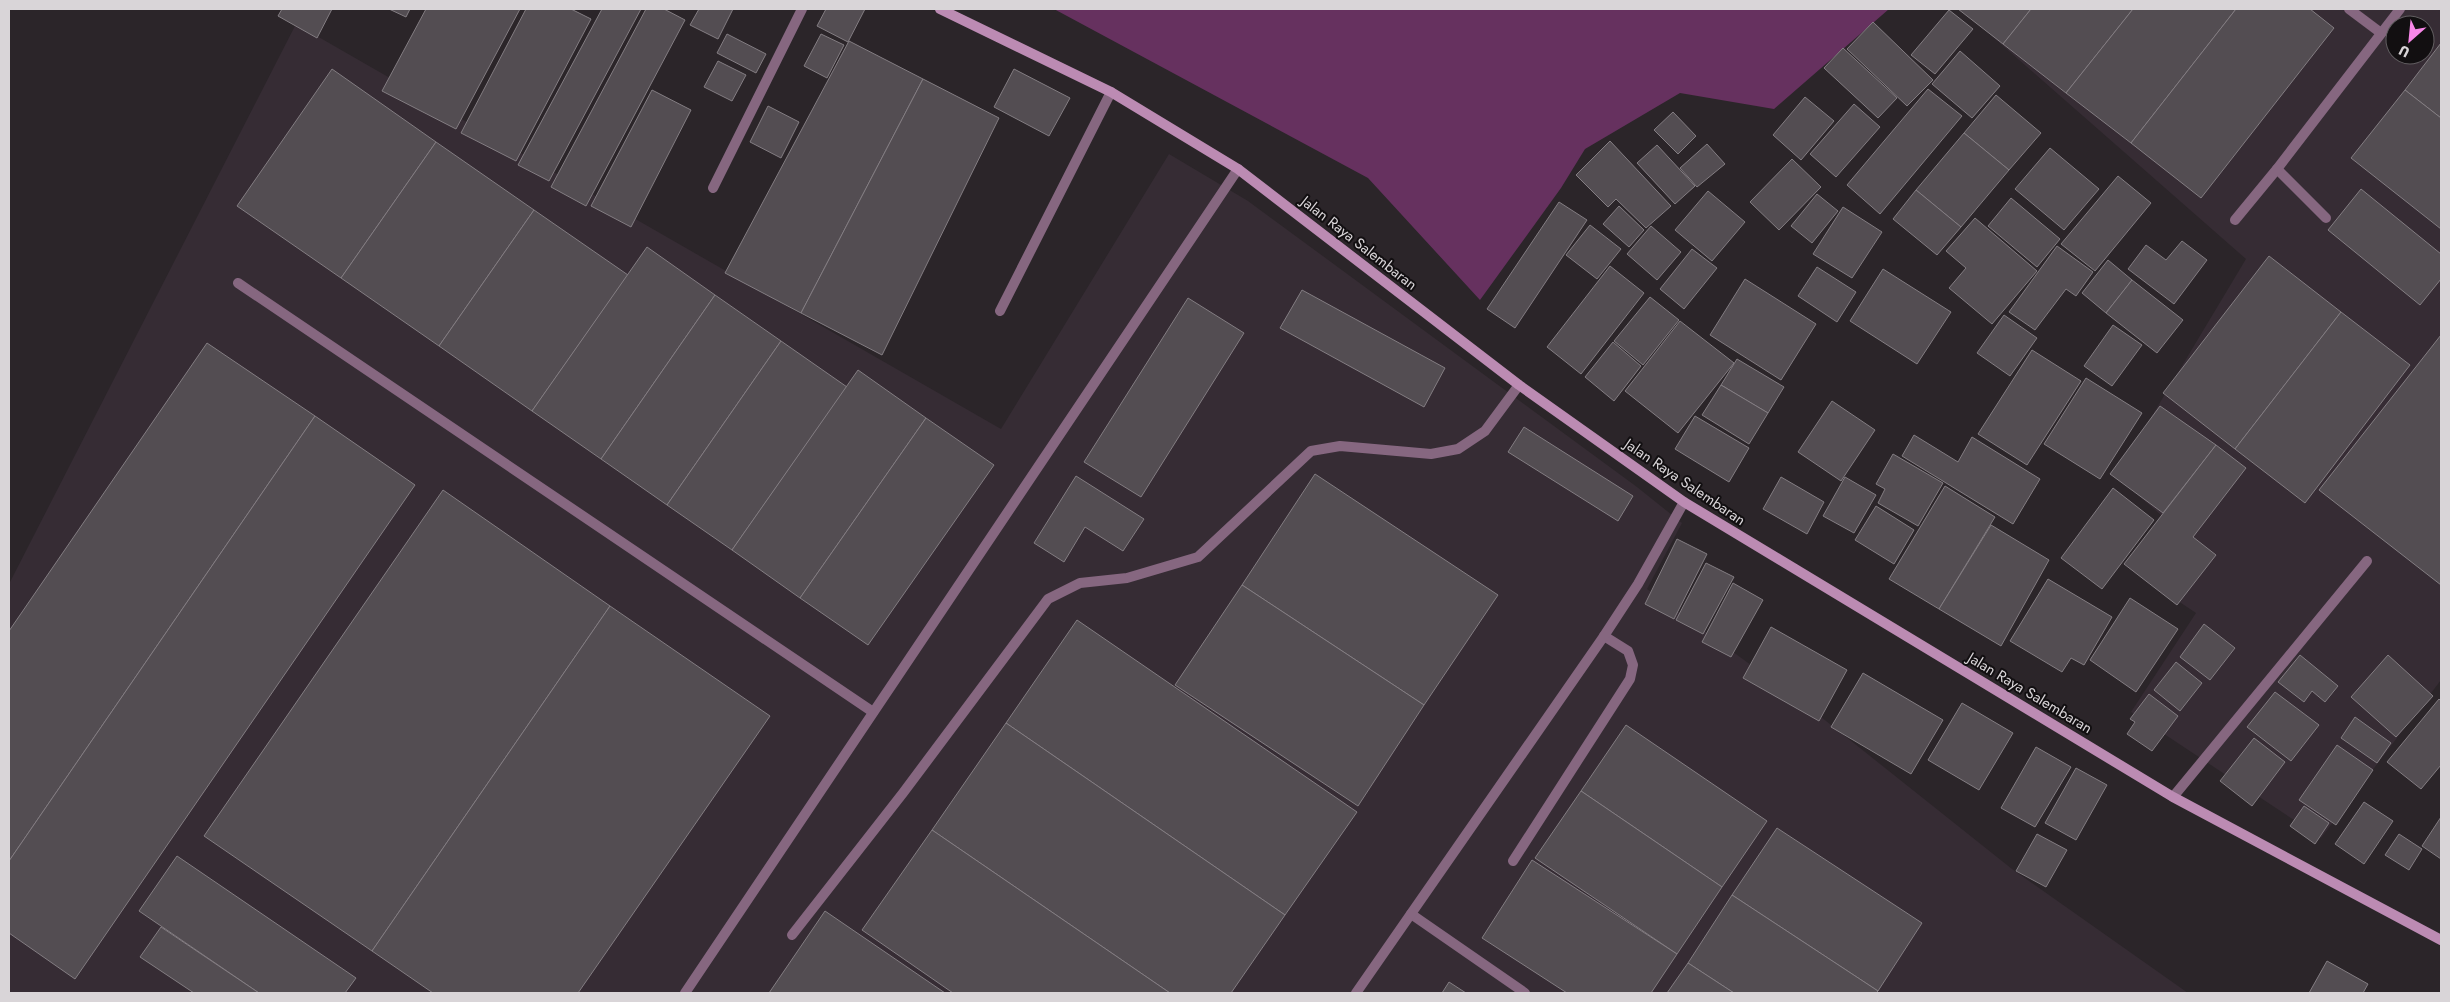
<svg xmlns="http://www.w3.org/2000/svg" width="2450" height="1002" font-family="Jost,sans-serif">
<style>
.built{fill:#362c34;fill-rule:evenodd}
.green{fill:#66315f}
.building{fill:#534d52;stroke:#837d82}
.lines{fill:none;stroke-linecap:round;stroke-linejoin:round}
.service{stroke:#866780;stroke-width:10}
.secondary{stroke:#bc8bb3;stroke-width:10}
.labels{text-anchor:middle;stroke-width:4;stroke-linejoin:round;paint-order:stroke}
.street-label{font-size:15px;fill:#d9d5d8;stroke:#120f11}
</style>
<rect width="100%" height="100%" fill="#2b2529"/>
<g class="built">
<path d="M1961 9H2441V680L2321 838 2131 712 2196 613 2127 567 2161 515 2116 476 2246 259ZM2395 25H2425V55H2395Z"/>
<path d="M296 24 1001 429 1169 154 1248 201 1637 487 1682 523 1647 589 1811 709 2012 869 2188 993H9V584Z"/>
</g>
<path class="green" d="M1054 9H1889L1774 109 1680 93 1585 149 1561 188 1480 300 1368 178Z"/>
<g class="building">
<path d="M282 9H332L317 38 278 16Z"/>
<path d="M389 9H410L406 17Z"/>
<path d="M426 9H520L456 129 382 91Z"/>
<path d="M526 9H571L591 19 516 161 461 133Z"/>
<path d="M602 9H641L549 181 518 165Z"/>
<path d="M646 9H664L685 20 586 206 551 187Z"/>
<path d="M699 9H733L718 39 690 25Z"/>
<path d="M826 9H865L848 42 817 26Z"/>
<path d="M1958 9H2031L2003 44Z"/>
<path d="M2031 9H2133L2066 93 2003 44Z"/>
<path d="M2133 9H2236L2131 143 2066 93Z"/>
<path d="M2236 9H2310L2334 28 2201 198 2131 143Z"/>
<path d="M1949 10 1973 29 1935 74 1911 55Z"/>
<path d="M1873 22 1933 80 1907 106 1847 49Z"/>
<path d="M727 34 766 54 756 73 717 53Z"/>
<path d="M821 34 844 45 827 78 804 66Z"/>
<path d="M849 41 923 79 801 313 725 273Z"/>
<path d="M2441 43V118L2405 90Z"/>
<path d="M1843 48 1897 98 1878 118 1824 68Z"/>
<path d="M1960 51 2000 86 1972 118 1932 84Z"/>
<path d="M718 61 746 75 732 101 704 87Z"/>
<path d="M332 69 436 142 341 278 237 206Z"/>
<path d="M1014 69 1070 98 1049 136 994 107Z"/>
<path d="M923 79 999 118 882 355 801 313Z"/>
<path d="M1928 89 1962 116 1880 214 1847 185Z"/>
<path d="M652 90 691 110 631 227 591 206Z"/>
<path d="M2405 90 2441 118V229L2351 158Z"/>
<path d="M1996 95 2041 133 2009 170 1964 133Z"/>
<path d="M1805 97 1834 121 1801 160 1773 135Z"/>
<path d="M1854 104 1880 127 1836 177 1810 154Z"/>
<path d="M768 106 799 122 781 158 750 142Z"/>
<path d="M1673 112 1696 136 1678 154 1654 130Z"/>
<path d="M1964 133 2009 170 1961 227 1916 190Z"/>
<path d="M1610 141 1671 206 1646 228 1616 199 1608 207 1576 175Z"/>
<path d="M436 142 534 210 439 346 341 278Z"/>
<path d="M1707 144 1725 164 1697 187 1680 168Z"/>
<path d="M1657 145 1695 186 1675 204 1637 163Z"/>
<path d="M2050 148 2099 189 2064 230 2015 189Z"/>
<path d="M1792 159 1821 187 1779 230 1750 202Z"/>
<path d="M2118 176 2151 203 2095 271 2061 244Z"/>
<path d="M2361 189 2441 254V279L2420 305 2328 230Z"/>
<path d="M1916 190 1961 227 1937 255 1893 219Z"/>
<path d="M1708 191 1745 222 1712 261 1675 230Z"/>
<path d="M1817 194 1838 211 1812 243 1791 226Z"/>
<path d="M2011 198 2060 239 2037 267 1988 226Z"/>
<path d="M1559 202 1587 220 1515 328 1487 309Z"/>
<path d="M1619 206 1644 230 1629 247 1603 224Z"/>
<path d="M1843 207 1882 232 1852 278 1813 254Z"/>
<path d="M534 210 628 275 532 411 439 346Z"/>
<path d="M1975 218 2037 271 1992 324 1949 288 1966 268 1946 251Z"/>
<path d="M1590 225 1621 249 1597 279 1566 255Z"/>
<path d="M1651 226 1681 252 1657 280 1627 254Z"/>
<path d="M2182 241 2207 260 2174 304 2128 269 2146 245 2166 260Z"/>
<path d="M2057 246 2093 272 2076 296 2066 289 2035 330 2009 312Z"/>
<path d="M647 247 715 295 601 459 532 411Z"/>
<path d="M1692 249 1717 268 1684 309 1660 289Z"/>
<path d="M2269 256 2341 312 2235 449 2163 393Z"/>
<path d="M2108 260 2132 280 2106 313 2082 293Z"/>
<path d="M1610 266 1644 293 1581 374 1547 347Z"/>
<path d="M1817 267 1856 292 1837 322 1798 296Z"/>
<path d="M1883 269 1951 312 1917 364 1850 321Z"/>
<path d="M1745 279 1816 324 1781 380 1710 335Z"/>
<path d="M2132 280 2183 320 2157 353 2106 313Z"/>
<path d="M1302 290 1445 368 1424 407 1280 328Z"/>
<path d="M715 295 781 341 667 505 601 459Z"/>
<path d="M1650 297 1679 320 1643 365 1614 341Z"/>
<path d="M1188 298 1244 333 1141 497 1084 462Z"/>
<path d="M2341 312 2410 365 2305 503 2235 449Z"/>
<path d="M2004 315 2037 338 2010 376 1977 353Z"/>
<path d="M1680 321 1734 363 1678 433 1625 391Z"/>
<path d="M2113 325 2142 345 2112 386 2084 366Z"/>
<path d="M2441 335V585L2319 490Z"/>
<path d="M781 341 847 387 732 550 667 505Z"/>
<path d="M1613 342 1641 366 1614 401 1585 377Z"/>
<path d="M207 343 315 416 9 861V631Z"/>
<path d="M2032 350 2081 381 2027 465 1978 434Z"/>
<path d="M1737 359 1784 387 1768 413 1721 385Z"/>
<path d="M858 370 926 418 800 598 732 550Z"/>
<path d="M2086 378 2142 413 2100 479 2044 444Z"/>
<path d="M1721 385 1768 413 1749 444 1702 415Z"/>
<path d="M1832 401 1875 430 1841 481 1798 452Z"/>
<path d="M2160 406 2216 445 2163 513 2110 474Z"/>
<path d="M315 416 415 485 75 979 9 933V861Z"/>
<path d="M1695 416 1749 448 1729 482 1675 449Z"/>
<path d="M926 418 994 465 868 645 800 598Z"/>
<path d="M1524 427 1633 496 1618 521 1508 452Z"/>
<path d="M1914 435 1958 462 1972 437 2040 479 2013 524 1902 456Z"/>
<path d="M2216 445 2246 468 2193 537 2216 555 2177 605 2124 564Z"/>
<path d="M1893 454 1943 483 1918 526 1878 503 1885 489 1876 484Z"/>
<path d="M1315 474 1498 595 1424 705 1242 585Z"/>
<path d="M1076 476 1144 519 1123 551 1085 527 1064 562 1034 543Z"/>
<path d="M1781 477 1824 502 1807 534 1763 509Z"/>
<path d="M1845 477 1876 495 1854 533 1823 516Z"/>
<path d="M1945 486 1995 517 1939 609 1889 579Z"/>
<path d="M2113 488 2154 520 2102 589 2061 558Z"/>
<path d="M443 490 610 606 372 951 204 836Z"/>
<path d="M1876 506 1914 530 1894 564 1855 540Z"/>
<path d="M1991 525 2049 560 2001 646 1939 609Z"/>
<path d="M1677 539 1707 554 1674 619 1645 604Z"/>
<path d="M1706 563 1734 577 1703 634 1676 620Z"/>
<path d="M2048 579 2112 617 2084 665 2071 658 2062 672 2010 641Z"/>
<path d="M1733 583 1763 600 1731 657 1702 642Z"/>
<path d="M1242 585 1424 705 1358 806 1175 685Z"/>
<path d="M2130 598 2178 629 2136 692 2090 660Z"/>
<path d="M610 606 770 716 578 993H433L372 951Z"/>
<path d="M1077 620 1357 812 1285 915 1006 723Z"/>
<path d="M2204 624 2235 648 2210 680 2180 657Z"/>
<path d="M1771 627 1847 670 1819 721 1743 678Z"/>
<path d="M2300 655 2338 686 2325 702 2312 691 2304 702 2278 682Z"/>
<path d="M2388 655 2433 696 2396 737 2351 697Z"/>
<path d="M2176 662 2202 683 2180 711 2154 690Z"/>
<path d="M1863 673 1943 720 1911 774 1831 727Z"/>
<path d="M2275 692 2319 725 2291 761 2247 727Z"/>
<path d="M2149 694 2178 716 2152 751 2127 734 2135 722 2130 719Z"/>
<path d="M2439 699 2441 701V765L2421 789 2387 762Z"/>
<path d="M1962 703 2013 733 1979 790 1928 760Z"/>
<path d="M2355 717 2391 743 2377 763 2341 738Z"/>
<path d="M1006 723 1285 915 1231 993H1170L932 830Z"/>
<path d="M1626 725 1767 821 1722 887 1581 791Z"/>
<path d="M2254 738 2285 762 2252 806 2220 781Z"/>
<path d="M2337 745 2373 770 2336 825 2299 800Z"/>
<path d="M2036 747 2071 767 2035 827 2001 808Z"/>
<path d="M2076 768 2107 785 2076 840 2045 823Z"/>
<path d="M1581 791 1722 887 1677 954 1535 858Z"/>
<path d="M2364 802 2393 821 2364 864 2335 844Z"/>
<path d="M2304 806 2329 823 2315 844 2290 826Z"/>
<path d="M2441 817V859L2422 846Z"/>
<path d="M1777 828 1922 923 1878 991 1732 895Z"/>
<path d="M932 830 1170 993H953L862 930Z"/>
<path d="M2037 834 2067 850 2046 887 2016 871Z"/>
<path d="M2399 834 2422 849 2409 870 2385 855Z"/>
<path d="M177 856 356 978 345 993H259L139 911Z"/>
<path d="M1532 860 1677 954 1651 993H1567L1482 938Z"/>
<path d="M1732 895 1878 991 1876 993H1734L1688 963Z"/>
<path d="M825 911 945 993H769Z"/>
<path d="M161 927 259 993H194L140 957Z"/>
<path d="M2327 961 2368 984 2363 993H2309Z"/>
<path d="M1688 963 1734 993H1667Z"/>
<path d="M1449 982 1466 993H1442Z"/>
</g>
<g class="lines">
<g class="service">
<path d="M2349 9 2381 33"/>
<path d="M2277 169 2326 218"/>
<path d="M713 188 802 9"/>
<path d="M2235 220 2277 169 2400 9"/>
<path d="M238 283 873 712"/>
<path d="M1000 311 1111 92"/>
<path d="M2173 797 2367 561"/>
<path d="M1513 861 1630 679 1633 665 1628 651 1604 636"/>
<path d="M1411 914 1525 993"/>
<path d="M792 935 903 793 1048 599 1080 583 1127 578 1198 557 1311 451 1340 446 1431 454 1458 449 1485 431 1519 385"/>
<path d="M685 993C868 718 1055 444 1238 169"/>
<path d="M1356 993 1604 636 1638 584 1684 502"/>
</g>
<path class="secondary" d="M940 9 1111 92 1238 169 1519 385 1684 502 2173 797 2441 940"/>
</g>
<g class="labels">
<g class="street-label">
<text transform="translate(1359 243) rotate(38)" y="5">Jalan Raya Salembaran</text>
<text transform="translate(1685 482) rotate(34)" y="5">Jalan Raya Salembaran</text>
<text transform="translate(2030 693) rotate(31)" y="5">Jalan Raya Salembaran</text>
</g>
</g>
<rect width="2450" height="1002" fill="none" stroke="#d9d5d8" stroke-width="20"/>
<g transform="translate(2410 40) rotate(207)"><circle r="24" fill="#120f11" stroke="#625e61"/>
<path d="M0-4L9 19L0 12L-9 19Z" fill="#f987e9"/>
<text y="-8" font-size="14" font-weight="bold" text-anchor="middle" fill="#d9d5d8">U</text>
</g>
</svg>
